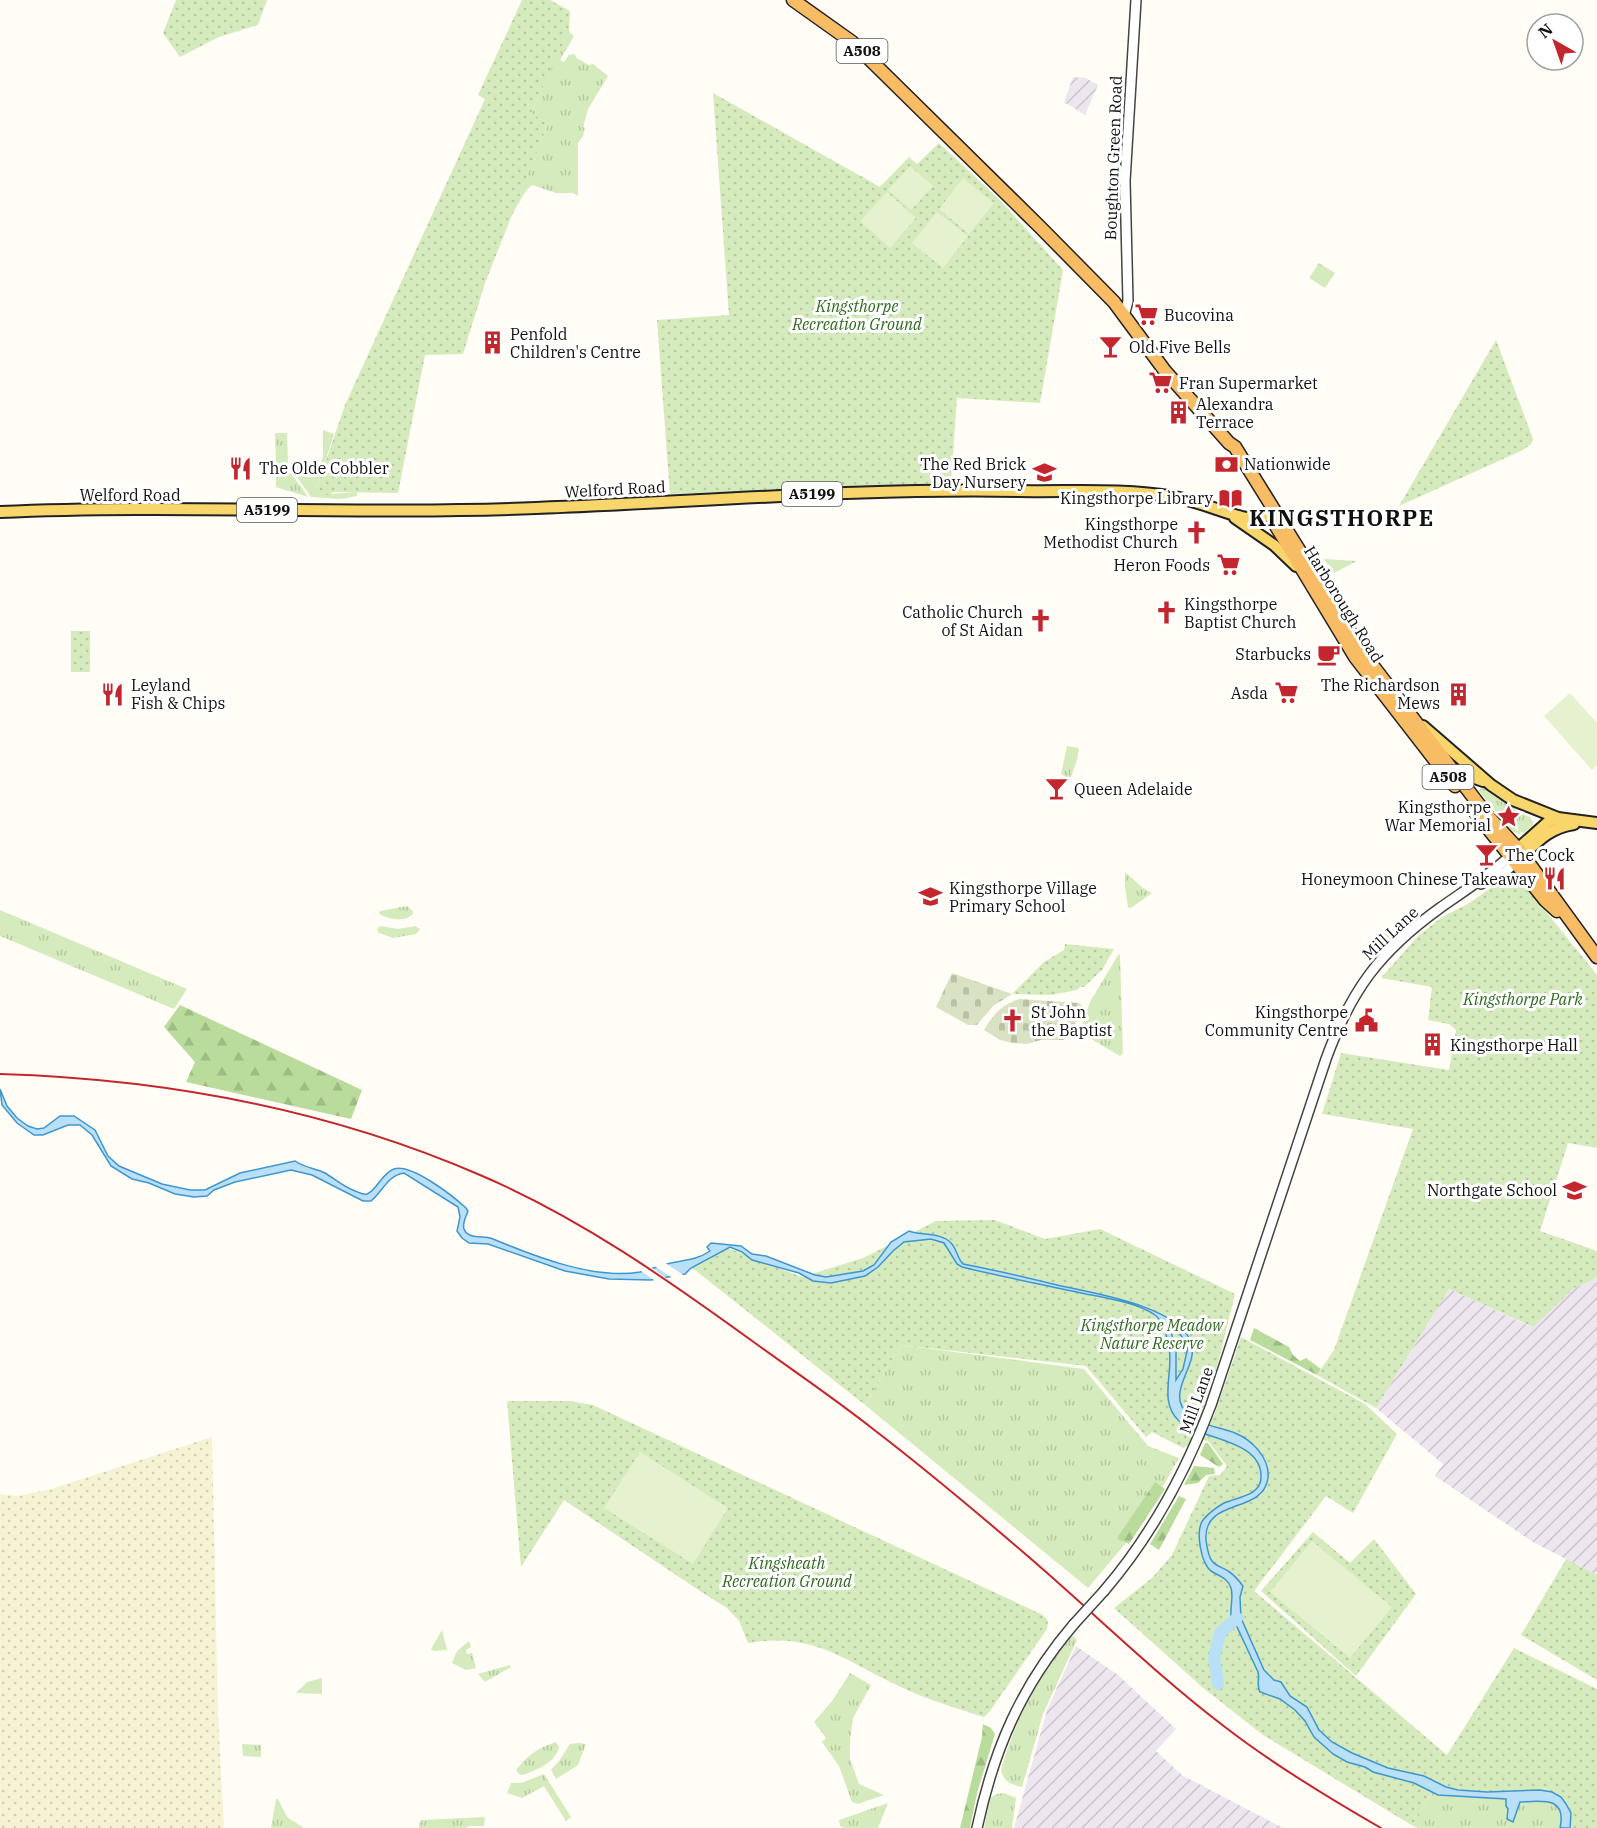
<svg xmlns="http://www.w3.org/2000/svg" width="1597" height="1828" font-family="'IBM Plex Serif',serif">
<style>
.industrial{fill:url(#industrial-furrows)}
.farmland{fill:url(#farmland-dots)}
.grass{fill:url(#grass-tufts)}
.forest{fill:url(#forest-firs)}
.cemetery{fill:url(#cemetery-stones)}
.park{fill:url(#park-dots)}
.pitch{fill:#e6f2cf}
.water{fill:#b9e0f7;stroke:#3f96cf;stroke-width:1.5;fill-rule:evenodd}
.pier{fill:#fffdf5}
.lines{fill:none;stroke-linecap:round;stroke-linejoin:round}
.river{stroke:#b9e0f7;stroke-width:12}
.tertiary-casing{stroke:#444;stroke-width:12}
.primary-casing{stroke:#222;stroke-width:14}
.trunk-casing{stroke:#222;stroke-width:15}
.tertiary{stroke:#fff;stroke-width:9}
.primary{stroke:#f9d66b;stroke-width:10}
.trunk{stroke:#f7bc64;stroke-width:12}
.rail{stroke:#c4262e;stroke-width:2}
.tertiary-bridge-casing{stroke:#444;stroke-width:12;stroke-linecap:butt}
.tertiary-bridge{stroke:#fff;stroke-width:9}
.labels{text-anchor:middle;stroke-width:6;stroke-linejoin:round;paint-order:stroke}
.shield{fill:#fff;stroke:#585858;stroke-width:1.5}
.shield-label{font-size:15px;font-weight:bold;fill:#111}
.street-label{font-size:16px;fill:#111;stroke:#fff}
.park-label{font-size:16px;font-style:italic;fill:#2f6b1f;stroke:#fff}
.poi-label{font-size:16px;fill:#111;stroke:#fff;text-anchor:start}
.district-label{font-size:22px;font-weight:bold;letter-spacing:1.5px;fill:#111;stroke:#fff}
</style>
<defs>
<pattern id="industrial-furrows" width="10" height="10" patternUnits="userSpaceOnUse" patternTransform="scale(1.5)"><rect width="10" height="10" fill="#eee6ef"/><path d="M-1 1l2-2M0 10L10 0M9 11l2-2" fill="none" stroke="#cbc4cc"/></pattern>
<pattern id="farmland-dots" width="8" height="8" patternUnits="userSpaceOnUse" patternTransform="scale(1.5)"><rect width="8" height="8" fill="#f6f3d4"/><path d="M2 2h.1M6 6h.1" fill="none" stroke="#d2cfb5" stroke-width="1.8" stroke-linecap="round"/></pattern>
<pattern id="grass-tufts" width="24" height="20" patternUnits="userSpaceOnUse" patternTransform="scale(1.5)"><rect width="24" height="20" fill="#d5ebbd"/><path d="M3 7l-1-3M5 7V3M7 7l1-3M15 17l-1-3M17 17v-4M19 17l1-3" fill="none" stroke="#b6c8a1"/></pattern>
<pattern id="forest-firs" width="22" height="20" patternUnits="userSpaceOnUse" patternTransform="scale(1.5)"><rect width="22" height="20" fill="#b9dc9c"/><path d="M5 1l3.5 6h-7zM16 11l3.5 6h-7z" fill="#9ebc85"/></pattern>
<pattern id="cemetery-stones" width="16" height="16" patternUnits="userSpaceOnUse" patternTransform="scale(1.5)"><rect width="16" height="16" fill="#d9e3c4"/><path d="M2 7V4a2 2 0 0 1 4 0v3zM10 15v-3a2 2 0 0 1 4 0v3z" fill="#b9c2a7"/></pattern>
<pattern id="park-dots" width="8" height="8" patternUnits="userSpaceOnUse" patternTransform="scale(1.5)"><rect width="8" height="8" fill="#d5ebbd"/><path d="M2 2h.1M6 6h.1" fill="none" stroke="#b6c8a1" stroke-width="1.8" stroke-linecap="round"/></pattern>
</defs>
<rect width="100%" height="100%" fill="#fffdf5"/>
<g class="industrial">
<path d="M1073 77 1086 78 1098 85 1085 115 1064 102Z"/>
<path d="M1597 1276V1575L1533 1542 1435 1476 1443 1464 1376 1408 1449 1289 1532 1327 1574 1288 1591 1281Z"/>
<path d="M1076 1646 1118 1675 1176 1729 1156 1751 1182 1775 1283 1828H1014L1047 1710Z"/>
</g>
<path class="farmland" d="M212 1437 218 1715 224 1828H0V1494L17 1496 51 1489Z"/>
<g class="grass">
<path d="M569 28 570 33 574 36 560 60 564 62 569 55 574 54 578 59 589 65 593 64 608 76 588 109 583 127 585 128 583 136 578 143V196L573 193H556L532 185C524 190 515 211 509 220L548 124 531 113Z"/>
<path d="M1319 263 1335 273 1325 288 1309 278Z"/>
<path d="M323 430 334 434 317 487 332 494 357 492V496L341 499 311 497 289 466 320 464 323 457Z"/>
<path d="M275 433H287L288 463 276 464Z"/>
<path d="M276 466H286L308 497 276 487Z"/>
<path d="M1324 559 1357 561 1334 573Z"/>
<path d="M1067 746 1079 748 1077 760 1070 780 1061 774Z"/>
<path d="M1482 787 1516 809V811L1496 812 1479 791Z"/>
<path d="M1520 813 1530 817 1533 822V825L1524 833 1520 832 1521 835 1512 831 1504 821 1508 817 1503 821 1497 814Z"/>
<path d="M1125 872 1143 888 1152 893 1131 908 1128 907 1125 887Z"/>
<path d="M407 906 413 911V914C404 923 389 919 379 914L380 911Z"/>
<path d="M0 910 187 989 174 1009 0 936Z"/>
<path d="M1417 913 1419 915 1374 956H1370L1364 950 1375 938 1403 927 1401 920Z"/>
<path d="M380 926 398 929 415 926 420 929 416 934 393 938 379 933 377 929Z"/>
<path d="M1120 954 1123 1053 1120 1056 1083 1034 1080 1031 1090 1002 1118 955Z"/>
<path d="M901 1345 1084 1369 1148 1446 1179 1458 1141 1525 1088 1588 865 1405Z"/>
<path d="M442 1630 447 1650 434 1651 431 1649Z"/>
<path d="M1073 1636 1077 1640 1043 1714 1022 1787C1010 1784 1004 1782 1001 1770 1014 1721 1038 1679 1068 1638Z"/>
<path d="M469 1641 471 1647 466 1650 467 1654 472 1653 476 1668 466 1670 452 1663 457 1651Z"/>
<path d="M510 1665 511 1667 485 1682 478 1674Z"/>
<path d="M850 1673 871 1685 853 1718 850 1741V1759L859 1784 884 1795 858 1804 852 1802 839 1766 822 1742 826 1738 814 1722 832 1701Z"/>
<path d="M322 1678V1694L296 1693 307 1682Z"/>
<path d="M556 1742 559 1747C556 1762 537 1770 523 1775L519 1774 516 1770C529 1754 536 1749 556 1742Z"/>
<path d="M579 1743 586 1744 578 1765 556 1779 551 1770 559 1761 570 1744Z"/>
<path d="M242 1744 261 1745V1757L243 1756Z"/>
<path d="M544 1774 571 1817 566 1821 544 1786 522 1798 507 1793 511 1783H521Z"/>
<path d="M1432 1792 1438 1795 1506 1799 1512 1822 1520 1802C1542 1801 1568 1796 1560 1828H1418L1413 1826Z"/>
<path d="M1004 1793 1016 1798 1012 1828H984L990 1798 997 1794Z"/>
<path d="M276 1799H278L287 1817 304 1828H271Z"/>
<path d="M888 1803 878 1828H844L840 1826 839 1820Z"/>
<path d="M485 1817 484 1826H468L467 1828H419V1823L422 1820Z"/>
</g>
<g class="forest">
<path d="M180 1005 362 1090 351 1119 186 1082 195 1062 164 1027Z"/>
<path d="M1254 1328 1289 1347 1293 1355 1300 1361 1306 1358 1321 1369 1317 1375 1250 1340Z"/>
<path d="M1205 1443H1208L1223 1464 1219 1467 1200 1455Z"/>
<path d="M1194 1466 1214 1468 1215 1474 1206 1475 1198 1483 1184 1485Z"/>
<path d="M1155 1482 1165 1489 1129 1544 1117 1538Z"/>
<path d="M1179 1496 1186 1499 1159 1550 1150 1544Z"/>
<path d="M983 1724 991 1728 995 1734 977 1793 970 1828H960L982 1737Z"/>
</g>
<g class="cemetery">
<path d="M952 973 1012 994 993 1006 977 1025H968L936 1007Z"/>
<path d="M1020 999 1079 1003 1083 1007 1070 1034 1063 1040H1041L1027 1044 1012 1043 1000 1040 984 1030C993 1015 1002 1004 1020 999Z"/>
</g>
<g class="park">
<path d="M176 0H267L258 25 219 37 180 57 163 33Z"/>
<path d="M522 0H550L570 11 569 30 531 113 548 124 485 283 463 354 425 355 398 493 334 492 327 495 320 494 317 487 345 405 485 99 478 95Z"/>
<path d="M713 93 880 187 909 157 917 164 939 143 1001 201 1063 270 1040 403 957 398 951 484 670 494 657 320 729 315Z"/>
<path d="M1496 340 1533 439 1531 444 1523 450 1399 506Z"/>
<rect x="71" y="631" width="19" height="41"/>
<path d="M1514 876 1519 878 1597 975V1148L1568 1143 1540 1231 1597 1251V1276L1591 1281 1574 1288 1533 1327 1449 1289 1376 1408 1317 1375 1334 1350 1413 1129 1322 1114 1341 1053 1449 1070 1456 1030 1449 1024 1428 1020 1432 987 1381 978 1418 936 1442 917 1468 904 1492 887Z"/>
<path d="M1065 944 1114 949 1102 970 1084 987H1080L1077 990 1050 995 1012 994 1044 962 1064 950Z"/>
<path d="M995 1220 1045 1239 1100 1229 1235 1294 1218 1363 1202 1412 1214 1416 1241 1337 1365 1404 1397 1434 1353 1513 1326 1496 1254 1591 1447 1755 1514 1648 1597 1689V1828H1570L1571 1814 1540 1790C1506 1791 1469 1797 1437 1783L1413 1826 1263 1735 1202 1687 1114 1608 1152 1578 1172 1555 1209 1476 1220 1475 1227 1466 1209 1442 1193 1436 1189 1445 1183 1448 1152 1432 1146 1437 1086 1366 901 1345 865 1405 690 1266 728 1248 802 1277 863 1258 936 1221Z"/>
<path d="M507 1401H570L593 1405 1043 1615 1048 1621 1047 1629 990 1711 984 1717C956 1708 928 1700 901 1687 843 1661 817 1632 748 1643L739 1621 727 1608 703 1593 564 1500 521 1567Z"/>
<path d="M1313 1532 1350 1563 1374 1539 1416 1594 1356 1676 1261 1591Z"/>
<path d="M1566 1559 1597 1575V1680L1521 1635Z"/>
</g>
<g class="pitch">
<path d="M910 166 933 186 911 210 888 190Z"/>
<path d="M963 178 994 203 969 234 939 209Z"/>
<path d="M887 192 916 218 890 248 860 221Z"/>
<path d="M937 212 968 236 943 268 912 243Z"/>
<path d="M1570 693 1597 723V765L1592 770 1544 716Z"/>
<path d="M640 1452 728 1508 693 1564 604 1508Z"/>
<path d="M1312 1541 1392 1607 1350 1658 1270 1592Z"/>
</g>
<path class="water" d="M0 1089 7 1106 17 1118 28 1126 37 1129 44 1128 60 1116H74L95 1130 108 1156 119 1166 162 1184 190 1190H205L240 1173 295 1161C305 1168 315 1168 325 1173 335 1179 343 1186 353 1190 358 1192 362 1195 367 1194 377 1190 382 1173 394 1169 411 1163 453 1196 466 1208L468 1211C466 1217 462 1223 464 1229 468 1240 485 1235 493 1239 534 1256 594 1280 640 1272 650 1270 660 1265 671 1263 685 1260 697 1260 710 1251L707 1247 711 1243 741 1246 752 1254 766 1256 815 1275 826 1277 863 1271 874 1265 891 1242 909 1231C922 1236 941 1232 951 1243 957 1249 957 1258 963 1264 994 1270 1025 1277 1057 1285 1091 1293 1177 1305 1191 1342 1200 1366 1163 1393 1189 1415 1202 1426 1220 1427 1235 1433 1252 1440 1270 1458 1268 1478 1263 1515 1203 1497 1206 1540 1207 1547 1208 1556 1212 1561 1217 1567 1222 1567 1228 1571 1233 1574 1240 1582 1243 1586L1240 1597 1241 1618 1264 1670 1274 1680 1281 1682 1290 1696 1307 1707 1319 1730 1332 1742 1352 1753 1388 1768 1424 1776 1446 1787 1458 1790 1487 1792 1540 1790 1552 1792 1561 1797 1566 1804 1571 1813 1570 1828H1560C1567 1796 1542 1801 1520 1802L1513 1822 1507 1819 1508 1809 1506 1806V1799L1438 1795 1414 1783 1373 1772 1365 1767 1347 1762 1333 1754 1314 1737 1305 1721 1295 1710 1280 1699 1260 1692C1256 1685 1260 1679 1258 1672L1237 1627C1225 1618 1235 1600 1231 1588 1228 1578 1219 1576 1211 1571 1201 1563 1195 1531 1203 1520 1208 1514 1217 1507 1224 1503 1237 1497 1262 1496 1261 1476 1261 1439 1200 1440 1179 1421 1158 1402 1174 1372 1169 1348 1167 1337 1164 1322 1155 1315 1138 1303 1107 1298 1086 1294 1045 1285 1003 1277 962 1267L957 1264 944 1243 931 1239 904 1242 893 1251 878 1267 865 1276 831 1283 813 1281 799 1273 752 1260 742 1252 730 1247 691 1268 685 1274 651 1280 609 1279 565 1271 488 1244 469 1243 462 1238 457 1231 460 1217 458 1207 404 1173C388 1175 383 1191 371 1201H363L312 1175 291 1170 235 1182 214 1190 207 1196 194 1197 175 1194 149 1183 132 1179 111 1166 92 1135 80 1125H68L43 1135H34L17 1123 2 1105ZM1170 1328 1179 1332 1188 1347 1183 1369 1176 1380V1350Z"/>
<g class="pier">
<path d="M664 1262 686 1277 674 1279 653 1265Z"/>
<path d="M649 1266 669 1280 657 1282 638 1269Z"/>
</g>
<g class="lines">
<path class="river" d="M1218 1684 1214 1658 1220 1633 1237 1618"/>
<defs>
<g id="tertiary">
<path d="M1124 316 1128 301 1125 181 1136 0"/>
<path d="M1481 884 1505 872 1515 863 1516 858"/>
<path d="M1104 1591C1152 1535 1185 1474 1211 1405L1326 1059C1351 990 1380 951 1440 908 1464 891 1488 876 1510 856"/>
<path d="M977 1828C994 1749 1021 1686 1074 1624"/>
</g>
<g id="primary">
<path d="M0 512C178 504 357 515 536 508 697 502 858 488 1019 491 1070 492 1123 488 1174 497 1198 501 1219 511 1242 517 1255 521 1266 512 1279 517"/>
<path d="M1235 518 1274 545 1296 566"/>
<path d="M1423 726 1491 785 1513 800 1558 818 1597 823"/>
<path d="M1449 769 1483 781"/>
<path d="M1512 854 1548 822 1558 818"/>
<path d="M1518 860C1537 842 1548 828 1574 824"/>
</g>
<g id="trunk">
<path d="M793 0 852 42 1039 226 1114 302 1165 371 1229 443 1235 447 1363 653 1487 815 1520 851 1597 957"/>
<path d="M1273 521 1355 657 1455 786"/>
<path d="M1475 812 1545 900 1557 911"/>
</g>
</defs>
<use href="#tertiary" class="tertiary-casing"/>
<use href="#primary" class="primary-casing"/>
<use href="#trunk" class="trunk-casing"/>
<use href="#tertiary" class="tertiary"/>
<use href="#primary" class="primary"/>
<use href="#trunk" class="trunk"/>
<path class="rail" d="M0 1074C165 1079 328 1109 480 1175 579 1217 668 1280 755 1343 795 1372 835 1399 873 1429 924 1468 974 1510 1023 1552 1091 1610 1154 1673 1225 1727 1274 1765 1327 1797 1381 1828"/>
<defs>
<path id="tertiary-bridge" d="M1074 1624 1104 1591"/>
</defs>
<use href="#tertiary-bridge" class="tertiary-bridge-casing"/>
<use href="#tertiary-bridge" class="tertiary-bridge"/>
</g>
<defs>
<symbol id="supermarket-bare" viewBox="-9 -9 18 18"><path d="M-6-5.5h2.5l.6 2H6L4.5 2H-2.5L-4.4-4H-6ZM-1.5 3.2a1.3 1.3 0 1 0 .1 0ZM3 3.2a1.3 1.3 0 1 0 .1 0Z" fill="#c4262e" stroke="#fff" stroke-width="2.5" paint-order="stroke"/></symbol>
<symbol id="building-bare" viewBox="-9 -9 18 18"><path d="M-4-6H4V6H1V3H-1V6H-4ZM-2.5-4.3h1.7v1.8h-1.7ZM.8-4.3h1.7v1.8H.8ZM-2.5-1h1.7V.8h-1.7ZM.8-1h1.7V.8H.8Z" fill="#c4262e" stroke="#fff" stroke-width="2.5" paint-order="stroke"/></symbol>
<symbol id="bar-bare" viewBox="-9 -9 18 18"><path d="M-6-5H6L.8 .8V4.5H3.5V6h-7V4.5H-.8V.8Z" fill="#c4262e" stroke="#fff" stroke-width="2.5" paint-order="stroke"/></symbol>
<symbol id="bank-bare" viewBox="-9 -9 18 18"><path d="M-6-4H6V4H-6ZM0-2.3a2.3 2.3 0 1 0 0 4.6a2.3 2.3 0 1 0 0-4.6Z" fill="#c4262e" stroke="#fff" stroke-width="2.5" paint-order="stroke"/></symbol>
<symbol id="restaurant-bare" viewBox="-9 -9 18 18"><path d="M-5-6h1v4h1v-4h1v4h1v-4h1v5L-1.5 .5V6h-2V.5L-5-1ZM5-6V6H3V1.5H1.5Q1.5-4 5-6Z" fill="#c4262e" stroke="#fff" stroke-width="2.5" paint-order="stroke"/></symbol>
<symbol id="school-bare" viewBox="-9 -9 18 18"><path d="M0-5L7-2L0 1L-7-2ZM-4 1L0 2.5L4 1V4Q0 6-4 4Z" fill="#c4262e" stroke="#fff" stroke-width="2.5" paint-order="stroke"/></symbol>
<symbol id="library-bare" viewBox="-9 -9 18 18"><path d="M-6-4Q-3-5.5-.7-3.5V5Q-3 3-6 4ZM6-4Q3-5.5 .7-3.5V5Q3 3 6 4Z" fill="#c4262e" stroke="#fff" stroke-width="2.5" paint-order="stroke"/></symbol>
<symbol id="church-bare" viewBox="-9 -9 18 18"><path d="M-1.2-6h2.4v3.5h3.3v2.4h-3.3V6h-2.4V-.1h-3.3v-2.4h3.3Z" fill="#c4262e" stroke="#fff" stroke-width="2.5" paint-order="stroke"/></symbol>
<symbol id="cafe-bare" viewBox="-9 -9 18 18"><path d="M-5.5-4.5H6V0H3Q3 3.5 0 3.5H-2.5Q-5.5 3.5-5.5 0ZM3-3.2v2h1.7v-2ZM-6 4.5H4V6H-6Z" fill="#c4262e" stroke="#fff" stroke-width="2.5" paint-order="stroke"/></symbol>
<symbol id="sight-bare" viewBox="-9 -9 18 18"><path d="M0-6L1.8-2.2L6-1.7L2.9 1.2L3.7 5.4L0 3.3L-3.7 5.4L-2.9 1.2L-6-1.7L-1.8-2.2Z" fill="#c4262e" stroke="#fff" stroke-width="2.5" paint-order="stroke"/></symbol>
<symbol id="civic-bare" viewBox="-9 -9 18 18"><path d="M-.6-6.5H3V-4.5H.6V-3L4-1V1h2V6H-6V1h2V-1L-.6-3ZM-1.2 2.5V6h2.4V2.5Z" fill="#c4262e" stroke="#fff" stroke-width="2.5" paint-order="stroke"/></symbol>
</defs>
<g fill-rule="evenodd">
<use href="#supermarket-bare" x="1130" y="298" width="33" height="33"/>
<use href="#building-bare" x="476" y="326" width="33" height="33"/>
<use href="#bar-bare" x="1094" y="330" width="33" height="33"/>
<use href="#supermarket-bare" x="1144" y="366" width="33" height="33"/>
<use href="#building-bare" x="1162" y="396" width="33" height="33"/>
<use href="#bank-bare" x="1210" y="448" width="33" height="33"/>
<use href="#restaurant-bare" x="224" y="452" width="33" height="33"/>
<use href="#school-bare" x="1028" y="456" width="33" height="33"/>
<use href="#library-bare" x="1214" y="482" width="33" height="33"/>
<use href="#church-bare" x="1180" y="516" width="33" height="33"/>
<use href="#supermarket-bare" x="1212" y="548" width="33" height="33"/>
<use href="#church-bare" x="1150" y="596" width="33" height="33"/>
<use href="#church-bare" x="1024" y="604" width="33" height="33"/>
<use href="#cafe-bare" x="1312" y="638" width="33" height="33"/>
<use href="#supermarket-bare" x="1270" y="676" width="33" height="33"/>
<use href="#restaurant-bare" x="96" y="678" width="33" height="33"/>
<use href="#building-bare" x="1442" y="678" width="33" height="33"/>
<use href="#bar-bare" x="1040" y="772" width="33" height="33"/>
<use href="#sight-bare" x="1492" y="800" width="33" height="33"/>
<use href="#bar-bare" x="1470" y="838" width="33" height="33"/>
<use href="#restaurant-bare" x="1538" y="862" width="33" height="33"/>
<use href="#school-bare" x="914" y="880" width="33" height="33"/>
<use href="#church-bare" x="996" y="1004" width="33" height="33"/>
<use href="#civic-bare" x="1350" y="1004" width="33" height="33"/>
<use href="#building-bare" x="1416" y="1028" width="33" height="33"/>
<use href="#school-bare" x="1558" y="1174" width="33" height="33"/>
</g>
<g class="labels">
<g class="shield">
<rect x="836.5" y="39" width="51" height="24" rx="4.5"/>
<rect x="782" y="482" width="60" height="24" rx="4.5"/>
<rect x="237" y="498" width="60" height="24" rx="4.5"/>
<rect x="1422.5" y="765" width="51" height="24" rx="4.5"/>
</g>
<g class="shield-label">
<text x="862" y="56">A508</text>
<text x="812" y="499">A5199</text>
<text x="267" y="515">A5199</text>
<text x="1448" y="782">A508</text>
</g>
<g class="street-label">
<text transform="translate(1113 158) rotate(-88)" y="6">Boughton Green Road</text>
<text transform="translate(615 489) rotate(-3)" y="6">Welford Road</text>
<text x="130" y="501">Welford Road</text>
<text transform="translate(1344 604) rotate(58)" y="6">Harborough Road</text>
<text transform="translate(1390 933) rotate(-43)" y="6">Mill Lane</text>
<text transform="translate(1196 1400) rotate(-70)" y="6">Mill Lane</text>
</g>
<g class="park-label">
<text x="857" y="312">Kingsthorpe<tspan x="857" dy="18">Recreation Ground</tspan></text>
<text x="1523" y="1005">Kingsthorpe Park</text>
<text x="1152" y="1331">Kingsthorpe Meadow<tspan x="1152" dy="18">Nature Reserve</tspan></text>
<text x="787" y="1569">Kingsheath<tspan x="787" dy="18">Recreation Ground</tspan></text>
</g>
<g class="poi-label">
<text x="1164" y="321">Bucovina</text>
<text x="510" y="340">Penfold<tspan x="510" dy="18">Children's Centre</tspan></text>
<text x="1129" y="353">Old Five Bells</text>
<text x="1179" y="389">Fran Supermarket</text>
<text x="1196" y="410">Alexandra<tspan x="1196" dy="18">Terrace</tspan></text>
<text x="1026" y="470" text-anchor="end">The Red Brick<tspan x="1026" dy="18">Day Nursery</tspan></text>
<text x="1244" y="470">Nationwide</text>
<text x="259" y="474">The Olde Cobbler</text>
<text x="1213" y="504" text-anchor="end">Kingsthorpe Library</text>
<text x="1178" y="530" text-anchor="end">Kingsthorpe<tspan x="1178" dy="18">Methodist Church</tspan></text>
<text x="1210" y="571" text-anchor="end">Heron Foods</text>
<text x="1184" y="610">Kingsthorpe<tspan x="1184" dy="18">Baptist Church</tspan></text>
<text x="1023" y="618" text-anchor="end">Catholic Church<tspan x="1023" dy="18">of St Aidan</tspan></text>
<text x="1311" y="660" text-anchor="end">Starbucks</text>
<text x="131" y="691">Leyland<tspan x="131" dy="18">Fish &amp; Chips</tspan></text>
<text x="1440" y="691" text-anchor="end">The Richardson<tspan x="1440" dy="18">Mews</tspan></text>
<text x="1268" y="699" text-anchor="end">Asda</text>
<text x="1074" y="795">Queen Adelaide</text>
<text x="1491" y="813" text-anchor="end">Kingsthorpe<tspan x="1491" dy="18">War Memorial</tspan></text>
<text x="1505" y="861">The Cock</text>
<text x="1536" y="885" text-anchor="end">Honeymoon Chinese Takeaway</text>
<text x="949" y="894">Kingsthorpe Village<tspan x="949" dy="18">Primary School</tspan></text>
<text x="1031" y="1018">St John<tspan x="1031" dy="18">the Baptist</tspan></text>
<text x="1348" y="1018" text-anchor="end">Kingsthorpe<tspan x="1348" dy="18">Community Centre</tspan></text>
<text x="1450" y="1051">Kingsthorpe Hall</text>
<text x="1557" y="1196" text-anchor="end">Northgate School</text>
</g>
<g class="district-label">
<text x="1342" y="526">KINGSTHORPE</text>
</g>
</g>
<g transform="translate(1555 42) rotate(320)"><circle r="28" fill="#ffffff" stroke="#a0a0a0" stroke-width="1.5"/>
<path d="M0-4.5L10 22L0 15L-10 22Z" fill="#c4262e"/>
<text y="-9" font-size="16" font-weight="bold" text-anchor="middle" fill="#111111">N</text>
</g>
</svg>
